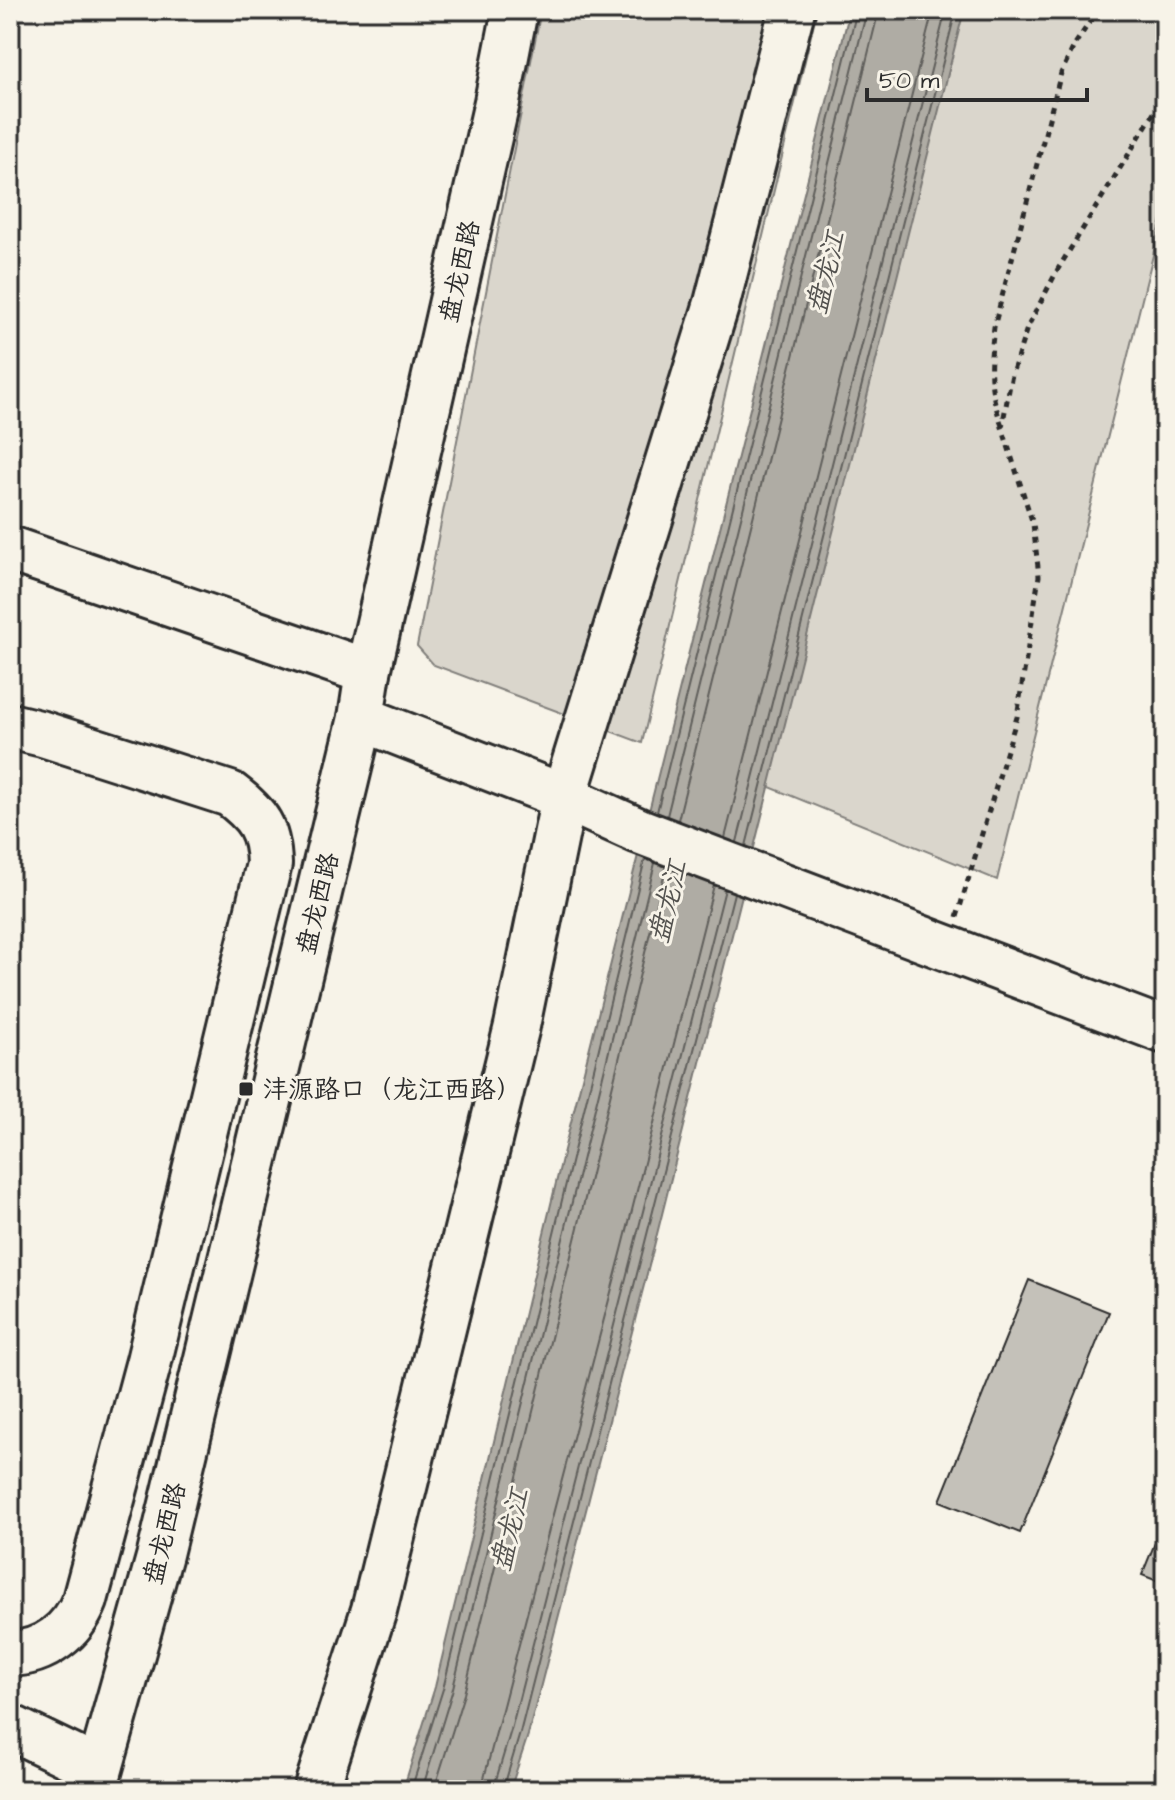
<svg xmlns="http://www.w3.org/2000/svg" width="1175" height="1800" font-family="'Architects Daughter','LXGW WenKai TC',sans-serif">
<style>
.green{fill:#dad6cc;stroke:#82807c;stroke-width:2}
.water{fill:#afaca4;stroke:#7a7874;stroke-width:2}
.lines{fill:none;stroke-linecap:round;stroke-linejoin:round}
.shore{stroke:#605f5b;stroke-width:2}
.building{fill:#c4c1b9;stroke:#2b2b2b;stroke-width:2}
.minor-casing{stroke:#2b2b2b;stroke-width:50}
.major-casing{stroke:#2b2b2b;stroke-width:50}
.path{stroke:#2b2b2b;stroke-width:5;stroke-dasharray:6 6;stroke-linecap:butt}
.minor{stroke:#f7f3e8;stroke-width:44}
.major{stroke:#f7f3e8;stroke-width:44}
.poi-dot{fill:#2b2b2b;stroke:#f7f3e8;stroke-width:3}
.labels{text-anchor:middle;stroke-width:6;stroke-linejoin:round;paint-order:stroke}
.street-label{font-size:26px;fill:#2b2b2b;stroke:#f7f3e8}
.poi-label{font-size:26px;fill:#2b2b2b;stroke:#f7f3e8;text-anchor:start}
.water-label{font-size:28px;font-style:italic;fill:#53524f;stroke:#f7f3e8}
</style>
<rect width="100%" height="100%" fill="#f7f3e8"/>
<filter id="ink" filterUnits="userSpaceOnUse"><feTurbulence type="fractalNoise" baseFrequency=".0125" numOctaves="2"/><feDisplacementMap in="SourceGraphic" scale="16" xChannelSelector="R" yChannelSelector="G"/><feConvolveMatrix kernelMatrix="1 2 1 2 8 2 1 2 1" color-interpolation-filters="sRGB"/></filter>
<g filter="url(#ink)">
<g class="green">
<path d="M541 10H817L642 743 434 665 417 646Z"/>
<path d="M942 10H1165V207L997 880 755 781Z"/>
</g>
<path class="water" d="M850 10H964L651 1258 528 1735 510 1790H403L435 1687 563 1154Z"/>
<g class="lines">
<g class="shore">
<path d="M657 812 857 10"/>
<path d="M667 816 867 10"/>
<path d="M678 820 879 10"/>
<path d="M725 838 933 10"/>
<path d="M737 842 946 10"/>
<path d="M746 846 956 10"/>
<path d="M411 1790 443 1689 645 859"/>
<path d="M422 1790 452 1692 655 863"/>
<path d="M434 1790 464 1694 666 867"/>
<path d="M481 1790 622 1250 714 885"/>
<path d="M493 1790 511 1730 725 889"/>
<path d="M503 1790 520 1733 734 893"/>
</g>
</g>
<g class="building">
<path d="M1029 1280 1109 1312 1020 1533 940 1501Z"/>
<path d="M1165 1518V1584L1142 1575Z"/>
</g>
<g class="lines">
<defs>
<g id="minor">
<path d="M10 549 368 672"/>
<path d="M10 726 43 734 230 794C258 815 268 829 269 864L149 1361 85 1600C73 1631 45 1653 10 1654"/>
<path d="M10 1727 99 1770"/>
<path d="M94 1790 160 1554 361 718 368 672 497 102 515 10"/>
<path d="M316 1790 374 1610 517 1026 564 797 717 303 792 10"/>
</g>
<path id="major" d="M361 718 564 797 639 831 1165 1031"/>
</defs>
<use href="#minor" class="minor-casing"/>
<use href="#major" class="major-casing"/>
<g class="path">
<path d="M1002 426C988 385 989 370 994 327L1061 73 1075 44 1098 10"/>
<path d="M957 917 1017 717 1039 576 1033 524 1002 427 1012 374 1027 328 1058 269 1157 108 1165 80"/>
</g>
<use href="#minor" class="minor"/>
<use href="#major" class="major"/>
</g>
</g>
<rect class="poi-dot" x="238" y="1081" width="16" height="16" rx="4"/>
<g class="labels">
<g class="street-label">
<text transform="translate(459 271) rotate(-77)" y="9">盘龙西路</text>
<text transform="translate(317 903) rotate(-76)" y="9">盘龙西路</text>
<text transform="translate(164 1533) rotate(-76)" y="9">盘龙西路</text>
</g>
<g class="poi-label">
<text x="262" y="1098">沣源路口（龙江西路）</text>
</g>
<g class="water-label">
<text transform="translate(825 272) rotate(-76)" y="10">盘龙江</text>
<text transform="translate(667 901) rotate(-76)" y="10">盘龙江</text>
<text transform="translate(509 1529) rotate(-76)" y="10">盘龙江</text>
</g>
</g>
<rect width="1175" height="1800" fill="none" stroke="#f7f3e8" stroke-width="40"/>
<rect x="20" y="20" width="1135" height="1760" fill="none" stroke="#2b2b2b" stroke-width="3" filter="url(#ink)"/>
<path d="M867 88v12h220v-12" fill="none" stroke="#2b2b2b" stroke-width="4"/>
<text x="879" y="88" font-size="24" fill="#2b2b2b" stroke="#f7f3e8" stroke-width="6" paint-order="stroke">50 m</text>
</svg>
